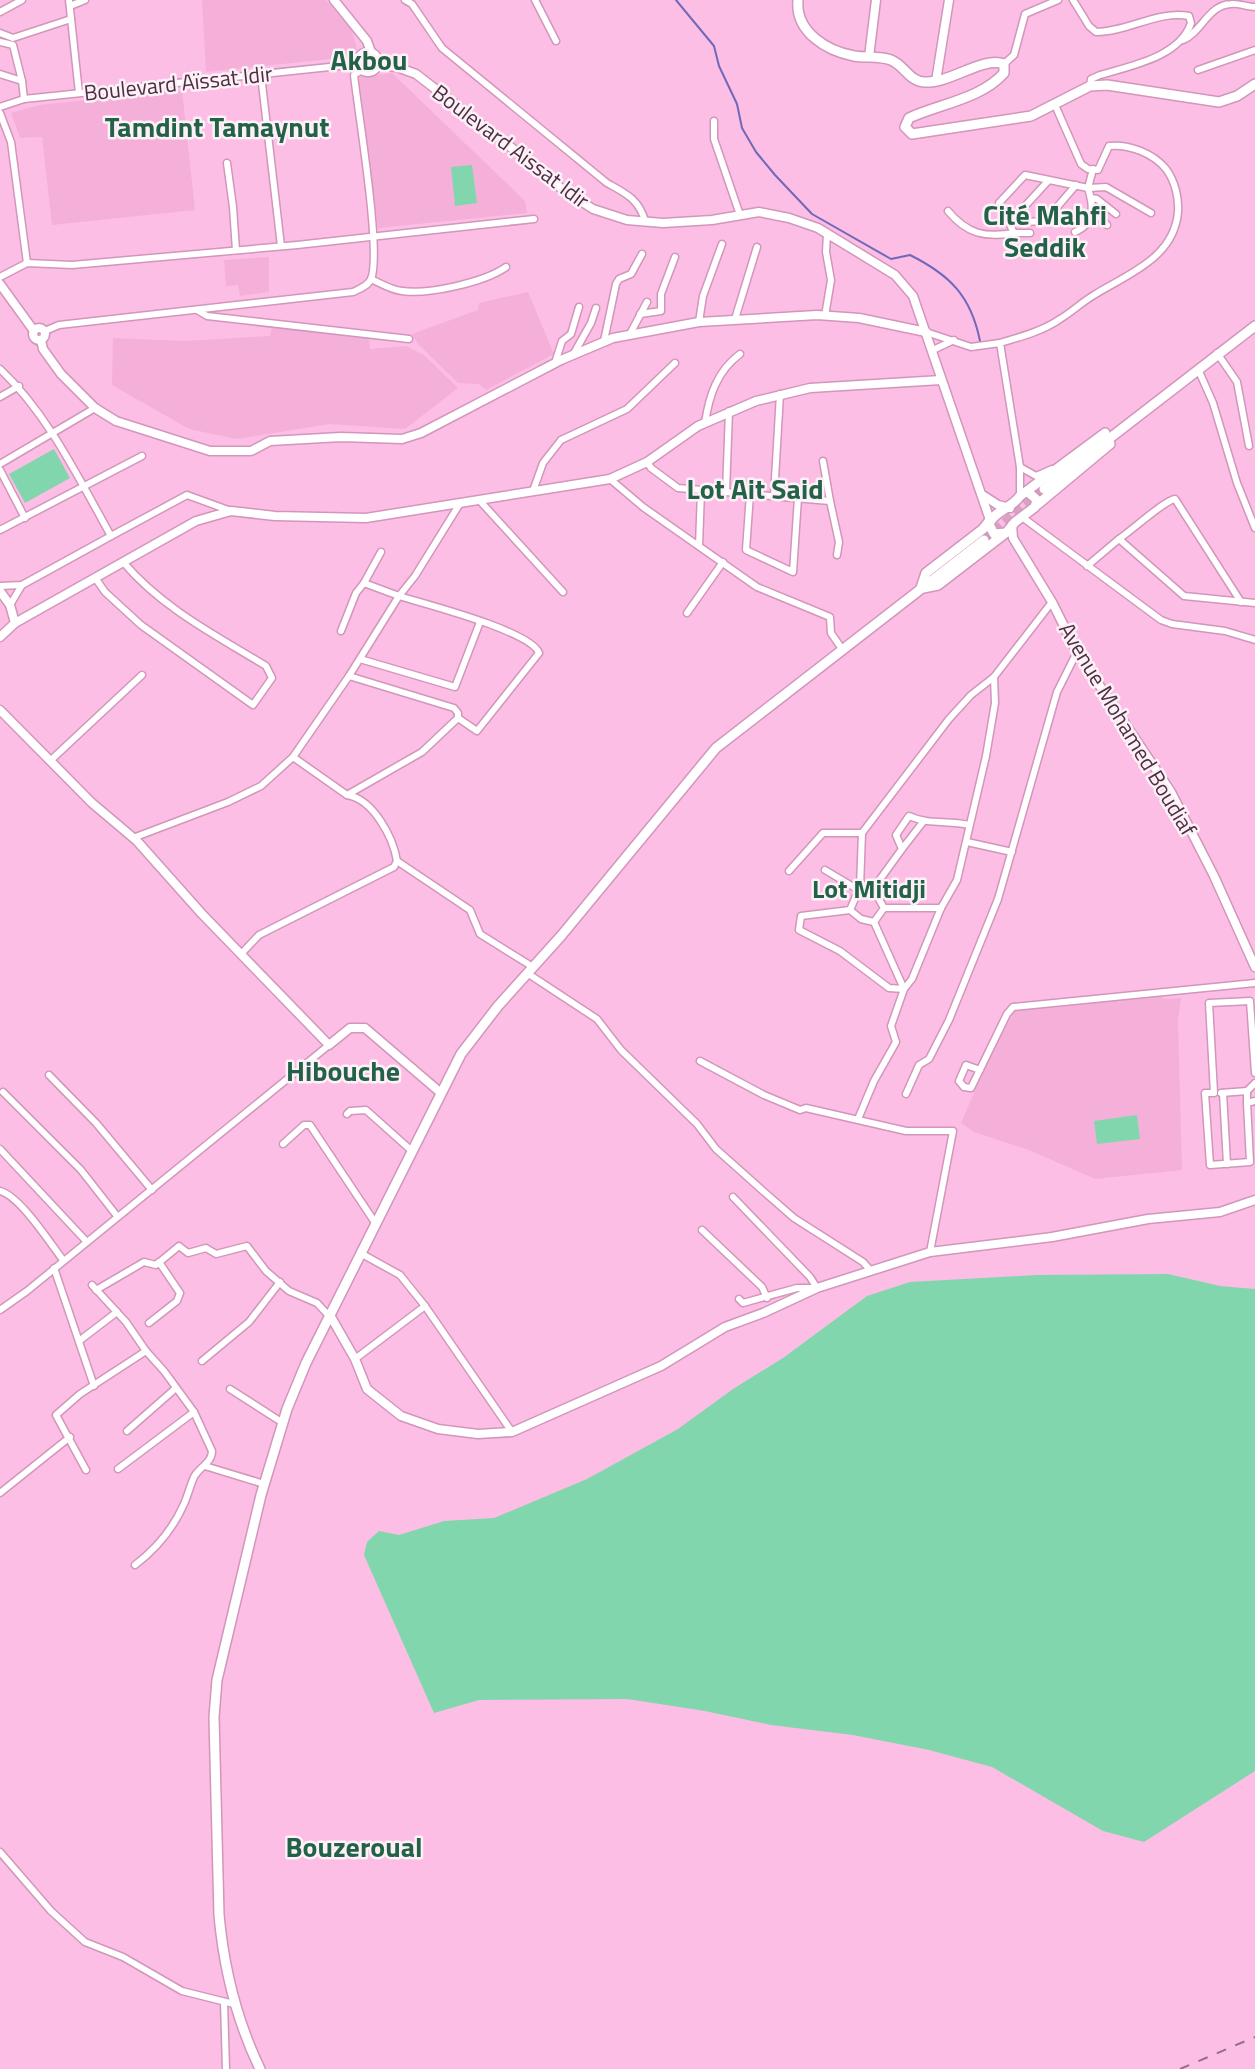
<svg xmlns="http://www.w3.org/2000/svg" width="1255" height="2069" font-family="'Titillium Web',sans-serif">
<style>
.built{fill:#f5b0da}
.green{fill:#82d6ae}
.lines{fill:none;stroke-linecap:round;stroke-linejoin:round}
.stream{stroke:#7068b8;stroke-width:2}
.primary-tunnel{stroke:#d8a2c3;stroke-width:9;stroke-dasharray:9 4.5;stroke-linecap:butt}
.street-casing{stroke:#d296bb;stroke-width:9}
.secondary-casing{stroke:#d296bb;stroke-width:11}
.primary-casing{stroke:#d296bb;stroke-width:12}
.street{stroke:#fff;stroke-width:6}
.secondary{stroke:#fff;stroke-width:8}
.primary{stroke:#fff;stroke-width:9}
.rail{stroke:#976e87;stroke-width:2;stroke-dasharray:10 10;stroke-linecap:butt}
.labels{text-anchor:middle;stroke-width:5;stroke-linejoin:round;paint-order:stroke}
.street-label{font-size:22px;fill:#4a3140;stroke:#fef0f8}
.quarter-label{font-size:26px;font-weight:bold;fill:#226247;stroke:#fef0f8}
.district-label{font-size:28px;font-weight:bold;fill:#226247;stroke:#fef0f8}
</style>
<rect width="100%" height="100%" fill="#fcbee4"/>
<g class="built">
<path d="M202 0H326L352 31 357 49 350 57 206 72Z"/>
<path d="M392 73 525 201 527 213 378 228 359 77Z"/>
<path d="M182 90 195 210 52 225 42 137 20 138 11 113 39 105Z"/>
<path d="M269 257V292L240 296 238 285 226 286 224 260Z"/>
<path d="M528 292 554 354 486 390 479 384 458 383 418 344 412 334 478 310 479 303Z"/>
<path d="M272 328 369 337 370 349 406 346 424 355 458 388 405 429 330 424 237 439 189 429 112 385 113 338 184 341 270 336Z"/>
<path d="M1161 995 1164 999 1181 998 1178 1020 1182 1170 1095 1179 1029 1150 974 1132 961 1123 991 1054 1015 1010Z"/>
</g>
<g class="green">
<path d="M472 165 477 203 455 206 451 167Z"/>
<path d="M54 449 70 478 25 503 9 474Z"/>
<path d="M1137 1115 1140 1139 1097 1144 1094 1121Z"/>
<path d="M1168 1274 1220 1286 1255 1289V1771L1144 1842 1103 1831 992 1767 929 1750 853 1735 771 1725 705 1711 627 1699 479 1700 434 1713 364 1555 367 1542 379 1531 399 1535 444 1521 494 1518 587 1479 678 1429 733 1389 783 1358 867 1296 910 1282 1037 1275Z"/>
</g>
<g class="lines">
<path class="stream" d="M676 0 714 46 719 66 737 104 742 128 756 152 775 175 812 214 891 259 910 255C950 275 971 296 980 341"/>
<path class="primary-tunnel" d="M984 540 1044 489"/>
<defs>
<g id="street">
<path d="M69 0 79 93"/>
<path d="M405 0 412 4 442 48 607 183C625 193 639 199 645 221"/>
<path d="M535 0 556 41"/>
<path d="M1073 0 1089 26 1096 32C1127 32 1159 10 1189 16L1191 23C1180 57 1130 66 1100 75L1091 79 1090 86"/>
<path d="M70 6 85 0"/>
<path d="M0 12 22 0"/>
<path d="M0 33 13 38 71 19"/>
<path d="M1183 40C1202 32 1208 5 1231 4 1239 3 1247 7 1255 7"/>
<path d="M0 42 13 45 22 81"/>
<path d="M1004 64 1014 55 1025 14 1058 0"/>
<path d="M1198 70 1255 50"/>
<path d="M0 74 22 81 24 99"/>
<path d="M261 75 281 246"/>
<path d="M0 107 24 99 358 64"/>
<path d="M0 113 11 142 27 263"/>
<path d="M714 121V139L740 215"/>
<path d="M227 163 233 207 236 250"/>
<path d="M1091 198 1097 199 1116 214"/>
<path d="M1093 210 1107 225"/>
<path d="M948 211C967 234 985 238 1014 233L999 203 1025 175 1088 188 1093 169"/>
<path d="M1004 214 1016 216 1048 181"/>
<path d="M1016 216 1024 222 1045 221 1076 185"/>
<path d="M1075 232C1095 223 1094 207 1088 188L1106 187 1151 213"/>
<path d="M1014 233H1030"/>
<path d="M0 277 27 263 72 265 297 245 534 219"/>
<path d="M371 279C380 283 391 290 402 291 428 295 485 282 506 267"/>
<path d="M197 310 207 316 409 339"/>
<path d="M640 314 661 311V294L675 257"/>
<path d="M825 316 831 280 826 252 827 234"/>
<path d="M735 319 757 247"/>
<path d="M699 322 703 296 722 244"/>
<path d="M45 331 59 325 353 292C359 289 368 286 371 279 382 253 358 112 354 75L362 70"/>
<path d="M926 332 971 347 1000 343"/>
<path d="M630 334 647 302"/>
<path d="M604 341 616 284 619 279 631 274 642 254"/>
<path d="M933 350 954 340"/>
<path d="M1217 353 1237 382 1249 446"/>
<path d="M573 355 591 323 596 308"/>
<path d="M555 363 562 341 571 334 579 307"/>
<path d="M0 369C48 414 79 479 111 536L187 495 231 511"/>
<path d="M1198 369 1213 403 1237 483 1255 528"/>
<path d="M0 397 19 386"/>
<path d="M705 423C709 396 717 371 740 354"/>
<path d="M823 461 830 501"/>
<path d="M647 462 651 468 678 488 830 501 839 542 837 555"/>
<path d="M0 464 95 408"/>
<path d="M1020 467 1036 476 1052 469"/>
<path d="M0 470 25 518"/>
<path d="M610 479 643 507 757 587 830 617 831 633 842 649"/>
<path d="M533 491 543 463 561 440 627 409 675 363"/>
<path d="M726 492 729 411"/>
<path d="M750 494 746 550 793 572 798 498"/>
<path d="M774 496 780 394"/>
<path d="M1020 496V467L1000 343C1020 337 1043 331 1060 319 1072 312 1082 302 1094 295 1128 274 1174 258 1178 212 1179 198 1175 181 1166 169 1153 153 1129 144 1109 146L1098 170 1088 169 1081 164 1055 105"/>
<path d="M480 501 563 592"/>
<path d="M1022 517 1161 620 1172 624 1225 631 1255 640"/>
<path d="M0 530 142 456"/>
<path d="M1119 539C1131 531 1165 500 1175 499L1241 602"/>
<path d="M699 546 701 491"/>
<path d="M381 552 364 583 399 596 349 676 454 708 458 713V718L477 731 539 653C531 631 425 604 399 596L415 576 459 505"/>
<path d="M1087 566 1119 539 1184 596 1255 603"/>
<path d="M96 579 105 592 141 625 253 705 272 678 266 666C217 636 162 608 124 563"/>
<path d="M0 586 22 585 111 536"/>
<path d="M10 605 22 585"/>
<path d="M687 613 723 562"/>
<path d="M341 631 356 593 364 583"/>
<path d="M360 659 455 687 480 622"/>
<path d="M293 757 347 795 422 752 458 718"/>
<path d="M50 761 142 675"/>
<path d="M347 795C373 799 393 837 397 861L470 910 480 934 533 967"/>
<path d="M133 838 228 802 261 786 293 757 349 676"/>
<path d="M967 842 1012 852"/>
<path d="M902 849 923 822"/>
<path d="M825 870 857 889"/>
<path d="M789 871 823 833H862"/>
<path d="M860 887 862 833 949 719 971 695 994 677 1052 602"/>
<path d="M873 889 902 849 896 835 909 816C929 825 948 820 969 825"/>
<path d="M884 908H941"/>
<path d="M850 910 861 919 874 922 884 908 873 889 860 887 850 910 801 916 799 930 840 951 889 988 904 989 912 979 941 908 957 880 986 756 995 703 994 677"/>
<path d="M241 954 259 935 394 867 397 861"/>
<path d="M527 973 597 1019 621 1050 697 1124 716 1149 763 1191 794 1218 863 1262 871 1271"/>
<path d="M700 1061 764 1095 800 1110 806 1108 906 1131H953L930 1252"/>
<path d="M980 1070 966 1065 959 1081 964 1087 971 1088 1007 1014 1013 1007 1255 983"/>
<path d="M1255 1073 1250 1001 1209 1003 1214 1093H1205L1210 1165 1250 1162 1247 1103 1255 1101"/>
<path d="M49 1075 96 1123 152 1190"/>
<path d="M3 1092 81 1170 117 1216"/>
<path d="M1221 1093 1247 1091"/>
<path d="M1223 1093 1227 1164"/>
<path d="M906 1094 919 1065 929 1059 949 1020 998 899 1057 692 1077 652"/>
<path d="M1247 1103V1091L1255 1083"/>
<path d="M347 1114 350 1111 366 1110 413 1152"/>
<path d="M858 1119 874 1081 896 1042 891 1026 904 989 874 922"/>
<path d="M283 1144 304 1125H310L376 1224"/>
<path d="M0 1149 86 1241"/>
<path d="M0 1191C20 1196 50 1243 63 1260"/>
<path d="M733 1197 810 1277 817 1288"/>
<path d="M702 1230 762 1287 767 1298"/>
<path d="M362 1254 400 1275 425 1306 512 1432"/>
<path d="M54 1268 94 1386"/>
<path d="M92 1285 126 1322 146 1351 164 1371 194 1412 212 1451C212 1463 199 1467 194 1477 190 1486 188 1495 184 1504 173 1529 156 1549 135 1565"/>
<path d="M96 1290 144 1262 156 1265 179 1246 188 1253 206 1248 216 1254 247 1246 266 1271 289 1291 317 1303 330 1317"/>
<path d="M739 1299 743 1303 797 1288H814"/>
<path d="M0 1310 27 1291 329 1045"/>
<path d="M149 1323 177 1301 180 1293 159 1262"/>
<path d="M79 1341 117 1312"/>
<path d="M355 1359 425 1306"/>
<path d="M202 1361 249 1322 280 1282"/>
<path d="M230 1389 283 1423"/>
<path d="M127 1431 176 1388"/>
<path d="M205 1466 264 1484"/>
<path d="M118 1469 194 1412"/>
<path d="M86 1470 56 1415 80 1394 146 1351"/>
<path d="M0 1493 70 1437"/>
<path d="M0 1852 51 1911 85 1942 123 1957 182 1991 234 2004"/>
<path d="M224 2002 226 2069"/>
</g>
<g id="secondary">
<path d="M334 0 367 41 371 52"/>
<circle cx="368" cy="62" r="10"/>
<path d="M869 57 876 0"/>
<path d="M378 65 397 67 416 74 517 152 562 189 593 209 627 220 663 223 712 220 759 212 789 218 818 228 895 275 913 296 990 520"/>
<path d="M936 81 949 0"/>
<path d="M0 284 34 331"/>
<circle cx="39" cy="334" r="6"/>
<path d="M41 340 43 349 61 374 95 408 116 421 210 451H251L270 441 341 437 402 439 421 433 561 360 613 338 699 322 817 315 859 318 926 332"/>
<path d="M984 496 998 505 1010 508"/>
<path d="M1012 525 1013 538 1052 602 1077 652 1171 792 1214 876 1255 967"/>
<path d="M0 591 10 605 15 623 0 637"/>
<path d="M15 623 196 521 231 511 275 516 366 518 610 479 647 462 698 426 756 401 810 388 941 380"/>
<path d="M0 710 92 803 137 841 202 914 329 1045 350 1028H365L441 1093"/>
<path d="M331 1317 355 1359 367 1389 401 1416 438 1429 478 1434 512 1432 661 1366 725 1327 763 1313 817 1288 930 1252 1052 1237 1148 1219 1220 1212 1255 1200"/>
</g>
<g id="primary">
<path d="M798 0C795 32 827 51 854 56 866 58 880 56 891 60 904 65 909 81 924 82 950 84 982 56 1004 64V73C981 99 939 104 909 118L905 127 912 134 1031 116 1090 86 1107 85 1219 102 1237 96 1255 84"/>
<path d="M1044 489 1255 326"/>
<path d="M1028 492 1037 500 1035 507 1015 522 1006 533 994 534 989 524C994 511 1012 508 1020 496L1105 433"/>
<path d="M1038 504 1110 444"/>
<path d="M921 588 926 573 983 529 990 520"/>
<path d="M923 588 938 585 1003 535"/>
<path d="M260 2069C236 2019 224 1970 219 1915L214 1717 217 1680 261 1495 287 1409 306 1363 461 1054 498 1006 561 936 716 748 984 540"/>
</g>
</defs>
<use href="#street" class="street-casing"/>
<use href="#secondary" class="secondary-casing"/>
<use href="#primary" class="primary-casing"/>
<use href="#street" class="street"/>
<use href="#secondary" class="secondary"/>
<use href="#primary" class="primary"/>
<path class="rail" d="M1180 2069 1255 2037"/>
</g>
<g class="labels">
<g class="street-label">
<text transform="translate(178 83) rotate(-6)" y="8">Boulevard Aïssat Idir</text>
<text transform="translate(511 146) rotate(37)" y="8">Boulevard Aissat Idir</text>
<text transform="translate(1128 729) rotate(59)" y="8">Avenue Mohamed Boudiaf</text>
</g>
<g class="quarter-label">
<text x="869" y="898">Lot Mitidji</text>
</g>
<g class="district-label">
<text x="369" y="70">Akbou</text>
<text x="217" y="137">Tamdint Tamaynut</text>
<text x="1045" y="225">Cité Mahfi<tspan x="1045" dy="32">Seddik</tspan></text>
<text x="755" y="499">Lot Ait Said</text>
<text x="343" y="1081">Hibouche</text>
<text x="354" y="1857">Bouzeroual</text>
</g>
</g>
</svg>
